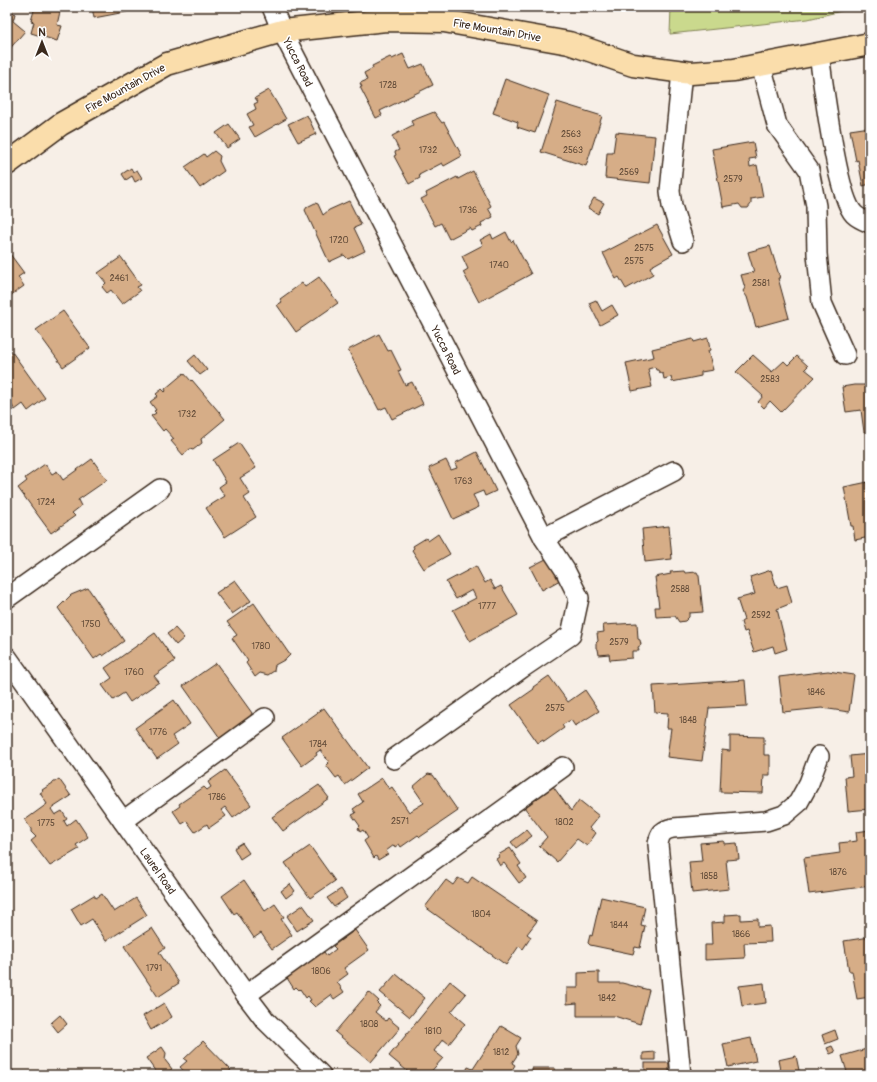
<svg xmlns="http://www.w3.org/2000/svg" width="877" height="1082" font-family="Pangolin,sans-serif">
<style>
.green{fill:#cad98d;stroke:#828256}
.building{fill:#d6ad87;stroke:#3b2a1e}
.lines{fill:none;stroke-linecap:round;stroke-linejoin:round}
.minor-casing{stroke:#3b2a1e;stroke-width:22}
.major-casing{stroke:#3b2a1e;stroke-width:25}
.minor{stroke:#fff;stroke-width:19}
.major{stroke:#faddab;stroke-width:22}
.labels{text-anchor:middle;stroke-width:3;stroke-linejoin:round;paint-order:stroke}
.number-label{font-size:9px;fill:#624b38}
.street-label{font-size:11px;fill:#3b2a1e;stroke:#fff}
</style>
<rect width="100%" height="100%" fill="#f7efe7"/>
<filter id="ink" filterUnits="userSpaceOnUse"><feTurbulence type="fractalNoise" baseFrequency=".025" numOctaves="2"/><feDisplacementMap in="SourceGraphic" scale="8" xChannelSelector="R" yChannelSelector="G"/><feConvolveMatrix kernelMatrix="1 2 1 2 8 2 1 2 1" color-interpolation-filters="sRGB"/></filter>
<g filter="url(#ink)">
<path class="green" d="M671 7H858L808 19 670 34Z"/>
<g class="building">
<path d="M7 7 15 14 13 21 25 31 7 52Z"/>
<path d="M35 7H61L57 25 62 26 57 41 31 33 34 22 31 21Z"/>
<path d="M92 7H141V9L94 18Z"/>
<path d="M403 54 410 69 423 64 433 85 380 111 382 115 376 118 360 87H362L360 83 367 80 364 73 373 68 372 66 390 57 392 59Z"/>
<path d="M505 79 549 95 535 133 517 127 518 122 493 113Z"/>
<path d="M269 90 286 119 255 137 249 127 253 125 247 114 256 109 254 104 258 102 255 98Z"/>
<path d="M557 102 602 116 586 166 541 152Z"/>
<path d="M434 112 442 123 444 122 462 156 444 166 442 163 419 175 420 178 409 184 394 156 396 155 395 152 399 150 392 136 413 125 411 121Z"/>
<path d="M307 115 316 134 298 142 288 124Z"/>
<path d="M229 124 240 139 227 148 216 133Z"/>
<path d="M870 127V184L863 186 858 160 856 161 850 130Z"/>
<path d="M616 132 655 136 650 183 605 178 607 153H613Z"/>
<path d="M753 142 756 158 749 159 750 167 757 165 763 197 751 199V204L748 208H742L739 204 723 207 712 149Z"/>
<path d="M214 151 220 156 219 161 224 171 200 188 185 167 204 154 206 157Z"/>
<path d="M131 168 133 172 137 170 142 178 135 182 132 176 126 180 122 174Z"/>
<path d="M473 171 491 206 488 208 493 217 481 223 482 226 472 231 470 228 449 239 441 223 435 226 421 199 427 196 426 193 457 177 458 179Z"/>
<path d="M594 198 604 203 598 214 588 208Z"/>
<path d="M349 201 361 225 354 228 365 251 348 259 344 255 329 262 305 210 307 207 315 203 318 204 323 215 329 210Z"/>
<path d="M657 225 673 254 650 267 653 274 626 289 619 277 616 279 603 253Z"/>
<path d="M506 232 511 242 513 240 531 274 479 302 463 272 468 269 462 256 483 245 480 240 491 234 493 239Z"/>
<path d="M770 246 780 278H778L789 318 756 327 747 297 743 291 745 288 741 275 754 272 748 252Z"/>
<path d="M7 250 24 273 18 277 24 286 7 298Z"/>
<path d="M121 257 141 285 137 287 140 291 122 304 111 290 107 293 102 287 106 283 98 273Z"/>
<path d="M319 277 338 303 296 332 277 305 282 302 280 299 302 283 305 287Z"/>
<path d="M596 300 602 311 612 305 618 315 600 325 589 303Z"/>
<path d="M63 311 90 348 63 367 36 330Z"/>
<path d="M379 334 388 351 391 350 401 370 398 371 405 385 412 382 423 404 392 419 386 407 379 410 348 350Z"/>
<path d="M708 338 710 350 708 351 713 370 701 372V376L672 382 671 377 664 379 663 374 659 372 658 370H656L655 367 648 369 652 387 632 391 626 363 654 357 652 349 693 339 694 342Z"/>
<path d="M12 352 45 398 28 411 23 404 15 410 7 398V355Z"/>
<path d="M195 355 207 370 200 375 188 361Z"/>
<path d="M753 355 772 372 784 361 788 365 797 356 808 366 805 369 815 377 781 412 770 401 764 408 758 402 763 396 736 372Z"/>
<path d="M184 373 191 381 192 380 225 419 201 439 202 443 193 450 190 449 183 455 171 441 174 439 165 429 163 431 151 416 156 413 154 411 156 410 150 402 158 396 156 394 162 389 165 392 166 391 165 389Z"/>
<path d="M854 385H870V431L864 432 861 410 846 412 842 387Z"/>
<path d="M239 443 256 468 240 478 250 494 244 498 256 517 225 537 206 508 225 496 219 487 226 482 213 460Z"/>
<path d="M477 452 496 491 485 496 483 491 473 495 479 507 453 519 429 468 446 460 451 470 457 468 455 463Z"/>
<path d="M92 459 107 480 78 500 81 506 72 513 75 516 51 533 18 488 27 481 25 478 45 464 52 474 57 471 63 480Z"/>
<path d="M868 482 870 492V537L855 540 853 526H851L844 487Z"/>
<path d="M669 526 672 559 645 562 642 529Z"/>
<path d="M438 534 450 554 424 569 412 550 414 548 413 546 426 538 428 541Z"/>
<path d="M548 558 560 580 542 590 530 567Z"/>
<path d="M476 566 485 583 490 580 495 589 501 586 518 615 470 641 453 610 476 598 472 590 456 599 446 582Z"/>
<path d="M771 570 777 588 787 585 792 603 777 609 787 649 775 653 773 646 754 652 747 631 744 632 741 622 744 620 737 599 755 594 750 577Z"/>
<path d="M684 571 685 573 697 572 699 576 703 612 689 613V617L685 621 679 622 675 616 656 617 655 607H659L655 577 671 574 670 572Z"/>
<path d="M235 580 251 601 232 614 216 593Z"/>
<path d="M88 588 124 641 103 656 101 654 94 659 58 608 71 595Z"/>
<path d="M254 603 290 655 286 659 275 665 274 671 268 675 260 673 255 677 246 663 248 661 232 638 237 635 227 622Z"/>
<path d="M637 623 638 639 640 640 641 645 638 647 639 651H632V658L610 660 609 654 599 655 598 649 596 648V643L598 641 597 633 604 632 603 625Z"/>
<path d="M175 628 184 638 176 645 167 634Z"/>
<path d="M155 633 175 661 154 676 159 682 130 702 124 693 113 700 102 685 112 678 105 668Z"/>
<path d="M216 663 252 713 250 717 220 738 183 686Z"/>
<path d="M828 671 854 675 849 712 822 708 783 712 779 677Z"/>
<path d="M549 676 568 702 585 690 599 711 575 726 571 720 562 725 564 728 544 742 543 740 538 743 511 705 534 689 533 687Z"/>
<path d="M745 680 747 706 709 708 702 761 667 757 671 728H667L668 713 655 712 653 686Z"/>
<path d="M174 700 190 724 172 736 178 744 157 759 135 728Z"/>
<path d="M324 708 368 768 345 785 339 776 336 778 326 765 329 762 320 750 316 753 317 755 302 766 282 738Z"/>
<path d="M730 736 764 737V755H770V775H764L763 793 720 792 722 750 730 751Z"/>
<path d="M7 753 12 760 7 766Z"/>
<path d="M870 754V809L848 811 845 777 852 776 850 756Z"/>
<path d="M225 770 251 805 233 818 225 807 221 810 226 816 209 828 207 824 195 832 187 821 182 824 173 811 180 806 179 804 204 787 207 790 211 787 208 782Z"/>
<path d="M428 774 433 775 458 811 420 837 418 835 401 847 399 844 395 847 394 845 386 851 388 854 378 860 376 856 374 858 364 841 368 838 363 830 360 832 358 828 360 826 352 815 356 813 353 809 363 802 358 794 382 778 389 789 392 787 409 812 424 803 413 787Z"/>
<path d="M544 774 571 811 579 800 599 816 589 828 596 833 587 846 577 839 557 862 539 846 547 837 521 803Z"/>
<path d="M59 779 71 796 51 809 55 815 62 811 67 819 64 821 67 826 76 819 88 837 76 845 79 849 50 866 31 841 36 837 31 832V829L25 820 47 804 40 793 43 791 42 790Z"/>
<path d="M319 785 329 798 283 831 272 817Z"/>
<path d="M527 830 532 836 516 848 511 842Z"/>
<path d="M870 830V886L809 894 804 858 840 853 839 843 857 841 856 832Z"/>
<path d="M724 841V844L737 843 739 859 726 860 729 889 692 893 689 862 702 861 700 843Z"/>
<path d="M242 843 249 853 240 859 234 848Z"/>
<path d="M310 846 335 881 310 898 285 863Z"/>
<path d="M510 848 521 864 518 866 526 878 519 883 504 863 500 866 496 859 499 857 498 855Z"/>
<path d="M472 877 537 921 527 934 531 937 523 949 519 946 506 965 425 907 446 880 453 885 458 878 468 883Z"/>
<path d="M244 880 265 911 275 904 284 917 281 919 292 935 272 949 261 933 254 938 237 912 234 914 222 896Z"/>
<path d="M290 884 295 891 286 898 281 891Z"/>
<path d="M341 889 347 898 334 907 327 898Z"/>
<path d="M102 894 114 912 136 898 147 915 106 941 92 919 81 926 71 909 94 895 96 898Z"/>
<path d="M601 897 645 907 641 925 645 926 640 948 635 947 633 954 590 945 588 943 590 935 592 936Z"/>
<path d="M303 905 314 920 297 931 287 916Z"/>
<path d="M741 914V920L758 919V927L770 926 771 942 744 943 745 958 705 960V945H712L711 923 725 922V915Z"/>
<path d="M152 928 165 948 159 952 179 983 158 997 124 946Z"/>
<path d="M355 930 369 950 344 968 348 974 337 982 344 992 334 999 331 995 315 1007 309 1001 311 1000 308 996 306 998 300 989 299 990 296 987 294 989 287 978 300 966 301 968 321 953 324 952 327 956 336 949 333 946Z"/>
<path d="M870 937V997L857 999 852 971H849L844 941Z"/>
<path d="M599 972V983H622L649 990 640 1024 614 1016H577V1003L567 1004V988H578V973Z"/>
<path d="M396 974 425 998 410 1017 380 992Z"/>
<path d="M450 981 466 994 451 1012 465 1024 449 1044 443 1039 434 1051 443 1058 428 1075 423 1072 420 1075H412L389 1056Z"/>
<path d="M764 983 766 1003 742 1006 739 986Z"/>
<path d="M369 992 379 1001 377 1003 380 1006 375 1012 386 1021 388 1018 400 1028 371 1062 335 1032Z"/>
<path d="M164 1003 172 1017 151 1030 143 1016Z"/>
<path d="M60 1015 67 1024 58 1032 51 1023Z"/>
<path d="M501 1026 521 1038 516 1046 518 1054 512 1063 515 1065 509 1075H464L468 1067 473 1069Z"/>
<path d="M835 1030 838 1039 825 1044 822 1035Z"/>
<path d="M751 1038 756 1061 728 1067 723 1044Z"/>
<path d="M203 1041 231 1070 225 1075H187L180 1067 187 1061 184 1059Z"/>
<path d="M832 1046 835 1052 830 1054 827 1048Z"/>
<path d="M162 1047 166 1053 165 1060 172 1069 163 1075H158L146 1058Z"/>
<path d="M870 1048V1075H848L842 1056Z"/>
<path d="M655 1052V1060H643V1053Z"/>
<path d="M796 1056 800 1075H781L778 1060Z"/>
<path d="M7 1063 16 1075H7Z"/>
<rect x="645" y="1063" width="24" height="12"/>
<path d="M532 1068H555V1074L579 1075H532Z"/>
</g>
<g class="lines">
<defs>
<g id="minor">
<path d="M272 7 282 31 338 140 544 538 674 471"/>
<path d="M819 54C823 83 837 197 854 214 858 218 865 221 870 223"/>
<path d="M761 65 777 125 809 170 816 206 817 254 822 303 845 355"/>
<path d="M682 72 670 191 672 206 683 241"/>
<path d="M7 598 160 489"/>
<path d="M7 657 246 995 265 1020 321 1075"/>
<path d="M394 759 522 668 571 635 579 598 565 570 544 538"/>
<path d="M123 821 265 718"/>
<path d="M246 995 563 767"/>
<path d="M681 1075 658 844C660 833 663 830 673 828L766 821 784 815 798 803 809 783 819 756"/>
</g>
<path id="major" d="M7 164 61 124 167 64 282 31 386 20 444 21 569 43 633 65 691 73 734 70 870 44"/>
</defs>
<use href="#minor" class="minor-casing"/>
<use href="#major" class="major-casing"/>
<use href="#minor" class="minor"/>
<use href="#major" class="major"/>
</g>
</g>
<g class="labels">
<g class="number-label">
<text x="388" y="88">1728</text>
<text x="571" y="137">2563</text>
<text x="428" y="153">1732</text>
<text x="573" y="153">2563</text>
<text x="629" y="175">2569</text>
<text x="733" y="182">2579</text>
<text x="468" y="213">1736</text>
<text x="339" y="243">1720</text>
<text x="644" y="251">2575</text>
<text x="634" y="264">2575</text>
<text x="499" y="268">1740</text>
<text x="119" y="281">2461</text>
<text x="761" y="286">2581</text>
<text x="770" y="382">2583</text>
<text x="187" y="417">1732</text>
<text x="463" y="484">1763</text>
<text x="46" y="505">1724</text>
<text x="680" y="592">2588</text>
<text x="487" y="609">1777</text>
<text x="761" y="618">2592</text>
<text x="91" y="627">1750</text>
<text x="619" y="645">2579</text>
<text x="261" y="649">1780</text>
<text x="134" y="675">1760</text>
<text x="816" y="695">1846</text>
<text x="555" y="711">2575</text>
<text x="688" y="723">1848</text>
<text x="158" y="735">1776</text>
<text x="318" y="747">1784</text>
<text x="217" y="800">1786</text>
<text x="400" y="824">2571</text>
<text x="564" y="825">1802</text>
<text x="46" y="826">1775</text>
<text x="838" y="875">1876</text>
<text x="709" y="879">1858</text>
<text x="481" y="917">1804</text>
<text x="619" y="928">1844</text>
<text x="741" y="937">1866</text>
<text x="154" y="971">1791</text>
<text x="321" y="974">1806</text>
<text x="607" y="1001">1842</text>
<text x="369" y="1027">1808</text>
<text x="433" y="1034">1810</text>
<text x="501" y="1055">1812</text>
</g>
<g class="street-label">
<text transform="translate(497 30) rotate(10)" y="4">Fire Mountain Drive</text>
<text transform="translate(298 62) rotate(63)" y="4">Yucca Road</text>
<text transform="translate(125 88) rotate(-29)" y="4">Fire Mountain Drive</text>
<text transform="translate(446 350) rotate(63)" y="4">Yucca Road</text>
<text transform="translate(158 871) rotate(55)" y="4">Laurel Road</text>
</g>
</g>
<rect width="877" height="1082" fill="none" stroke="#fff" stroke-width="24"/>
<rect x="12" y="12" width="853" height="1058" fill="none" stroke="#3b2a1e" stroke-width="1.5" filter="url(#ink)"/>
<g transform="translate(42 42)" stroke="#ffffff" stroke-width="3" paint-order="stroke">
<path d="M0-3L7 15L0 10L-7 15Z" fill="#3b2a1e"/>
<text y="-6" font-size="11" font-weight="bold" text-anchor="middle" fill="#3b2a1e">N</text>
</g>
</svg>
